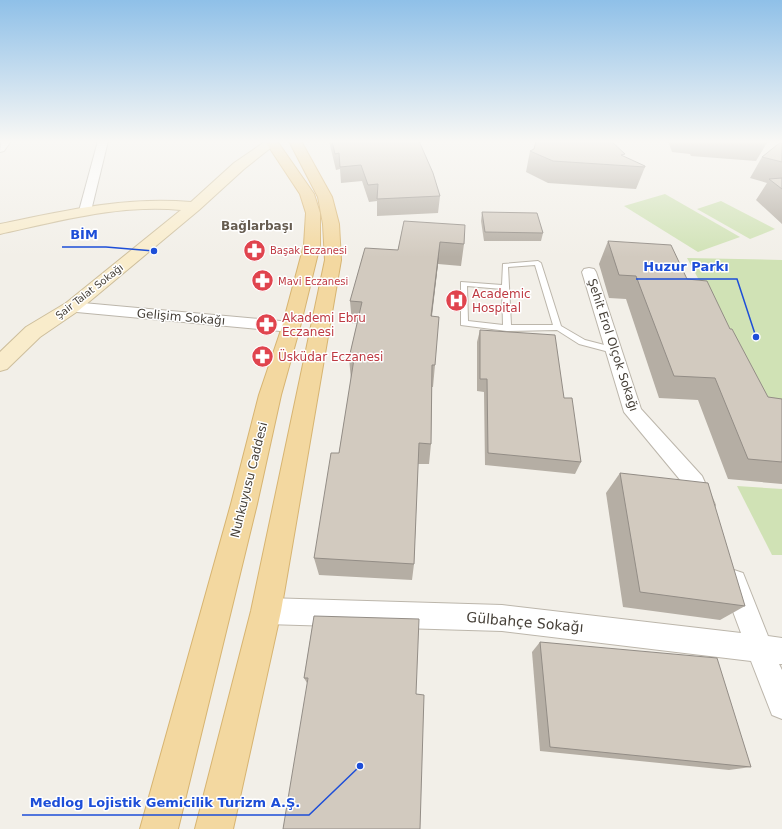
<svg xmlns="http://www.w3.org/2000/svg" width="782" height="829" font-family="'DejaVu Sans',sans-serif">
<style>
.green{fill:#d0e2b5}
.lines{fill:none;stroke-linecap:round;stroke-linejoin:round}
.lane-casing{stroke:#bcb6ab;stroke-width:2}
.street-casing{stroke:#bcb6ab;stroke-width:2}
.secondary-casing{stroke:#cdbe9c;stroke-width:2}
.primary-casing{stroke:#d7b471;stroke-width:2}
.lane{fill:#fff;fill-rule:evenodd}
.street{fill:#fff;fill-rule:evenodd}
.secondary{fill:#f9eccb;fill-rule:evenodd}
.primary{fill:#f3d8a0;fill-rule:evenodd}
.wall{fill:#b5aea4}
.shaded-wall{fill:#938d86}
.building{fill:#d2cabf;stroke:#938d86}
.labels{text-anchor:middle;stroke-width:3;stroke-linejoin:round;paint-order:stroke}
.far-health-label{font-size:10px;fill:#be3a42;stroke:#fff;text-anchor:start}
.far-street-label{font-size:10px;fill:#453f37;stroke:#fff}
.far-quarter-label{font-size:12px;font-weight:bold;fill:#665c50;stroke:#fff}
.health-label{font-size:12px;fill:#be3a42;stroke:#fff;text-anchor:start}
.street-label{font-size:12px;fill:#453f37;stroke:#fff}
.near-street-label{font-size:14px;fill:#453f37;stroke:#fff}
.leader{fill:none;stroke:#1d4ed8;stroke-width:1.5}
.callout-dot{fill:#1d4ed8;stroke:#fff;stroke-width:1.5}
.callout-label{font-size:13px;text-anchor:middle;font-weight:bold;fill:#1d4ed8;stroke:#fff;stroke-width:3;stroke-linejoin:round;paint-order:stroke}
</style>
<rect width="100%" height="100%" fill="#f2efe8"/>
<g class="green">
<path d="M665 194 740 237 698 252 624 206Z"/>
<path d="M721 201 775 229 750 239 697 209Z"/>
<path d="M687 258 782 260V414L771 413Z"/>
<path d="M737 486 782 489V555H772Z"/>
</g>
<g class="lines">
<defs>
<path id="lane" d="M538 261 541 263 561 326 585 340 616 348 617 350 616 352 613 353 579 344 557 330 507 331 461 325V282L502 285 503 264ZM535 265 553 325H511L508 267ZM467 286 502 289 503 325 468 321Z"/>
<g id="street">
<path d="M1 141H11L4 151 0 152Z"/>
<path d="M98 141H108L91 211 85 215 79 211Z"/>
<path d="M589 268 594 269 596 272 641 409 702 476 715 505 712 512 704 515 696 512 686 487 624 412 582 272 584 269Z"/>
<path d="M72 302 291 322 297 323 299 327 297 331 291 332 66 311 64 307 66 303Z"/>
<path d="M734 570 743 573 768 636 782 638V664H779L782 670V719L772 715 751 661 502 631 266 624 257 620 253 611 257 602 266 598 502 605 741 633 722 582 725 573Z"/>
</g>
<path id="secondary" d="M266 141 278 142 244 169 199 210 78 311 40 337 7 369 0 371V352L26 327 66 303 181 210C120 204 59 221 0 234V224C63 211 126 196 191 202L234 163Z"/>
<g id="primary">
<path d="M265 141H277L314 194 320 213V245L300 327 281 395 257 504 178 829H140L231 504 259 395 282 327 304 245 306 213 300 194Z"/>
<path d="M289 141H301L332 197 339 224 341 260 281 611 233 829H195L251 611 325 260 323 224 318 197Z"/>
</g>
</defs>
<use href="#lane" class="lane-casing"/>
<use href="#street" class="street-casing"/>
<use href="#secondary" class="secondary-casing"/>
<use href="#primary" class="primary-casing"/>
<use href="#lane" class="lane"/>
<use href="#street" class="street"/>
<use href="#secondary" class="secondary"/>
<use href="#primary" class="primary"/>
</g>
<g class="wall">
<path d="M329 141H419L440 196 438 213 377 216V201L369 202 362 181 341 183 340 169 336 170Z"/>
<path d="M536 141 624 157 645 167 636 189 548 183 526 172 530 151 534 149Z"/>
<path d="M668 141H768L756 161 691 156 690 154 672 152Z"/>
<path d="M782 141V224L756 200 767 183 750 178 762 157Z"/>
<path d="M482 212 543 233 541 241H484L481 221Z"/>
<path d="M404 221 464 244 461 266 438 264 432 316 435 365 433 387H432L431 444 429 464H418L414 564 412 580 319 575 314 558 339 453 351 380 349 358 357 324 352 323 350 301 398 250Z"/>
<path d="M608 241 687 279 730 329 768 397 782 399V484L728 479 698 400 659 398 626 299 609 298 599 264Z"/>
<path d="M480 330 564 398 581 462 575 474 485 465 484 392 477 391V342Z"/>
<path d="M620 473 745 606 720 620 623 607 606 493Z"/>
<path d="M314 616 307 683 304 678Z"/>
<path d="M540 642 751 767 729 770 540 751 532 652Z"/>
</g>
<path class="shaded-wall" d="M440 242 438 264 429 338 431 316Z"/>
<g class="building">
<path d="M332 141H419L433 173 440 196 377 199 378 184 368 185 361 165 340 167 339 153 335 154Z"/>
<path d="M536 141H611L625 154 621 155 645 166V167L553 161 530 151 534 149Z"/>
<path d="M782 141V162L762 157Z"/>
<path d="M782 178V189L769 179Z"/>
<path d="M482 212 537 213 543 233 485 232Z"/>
<path d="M404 221 465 225 464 244 440 242 431 316 439 317 435 365H432L431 444 419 443 414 564 314 558 331 453H339L354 359 349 358 362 302 350 301 365 248 398 250Z"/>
<path d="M608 241 671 245 687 279 707 281 730 329H732L768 397 782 399V462L748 459 715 378 674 376 636 276 619 275Z"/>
<path d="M480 330 555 335 564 398H572L581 462 488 453 487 379H480Z"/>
<path d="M620 473 708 483 745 606 640 592Z"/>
<path d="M314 616 419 619 416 694 424 695 420 829H283L308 678H304Z"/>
<path d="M540 642 717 658 751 767 550 747Z"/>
</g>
<linearGradient id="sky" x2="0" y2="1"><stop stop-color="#8fc0e8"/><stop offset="0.55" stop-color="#f9f8f5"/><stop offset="1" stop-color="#f9f8f5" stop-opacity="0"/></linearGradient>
<rect width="782" height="257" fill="url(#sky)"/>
<defs>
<symbol id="pharmacy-disc" viewBox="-11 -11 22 22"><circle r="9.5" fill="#e0444e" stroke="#fff"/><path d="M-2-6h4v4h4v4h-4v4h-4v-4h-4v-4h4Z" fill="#fff"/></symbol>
<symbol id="hospital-disc" viewBox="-11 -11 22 22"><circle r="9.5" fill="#e0444e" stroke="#fff"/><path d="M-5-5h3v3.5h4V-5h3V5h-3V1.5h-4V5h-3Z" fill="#fff"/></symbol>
</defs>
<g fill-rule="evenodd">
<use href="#pharmacy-disc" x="242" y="238" width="25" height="25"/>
<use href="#pharmacy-disc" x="250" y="268" width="25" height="25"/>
<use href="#hospital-disc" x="444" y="288" width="25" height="25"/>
<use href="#pharmacy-disc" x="254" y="312" width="25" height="25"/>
<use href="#pharmacy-disc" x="250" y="344" width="25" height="25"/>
</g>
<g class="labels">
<g class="far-health-label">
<text x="270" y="254">Başak Eczanesi</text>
<text x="278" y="285">Mavi Eczanesi</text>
</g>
<g class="far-street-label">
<text transform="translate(89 291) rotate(-38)" y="4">Şair Talat Sokağı</text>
</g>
<g class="far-quarter-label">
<text x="257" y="230">Bağlarbaşı</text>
</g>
<g class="health-label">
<text x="472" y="298">Academic<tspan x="472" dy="14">Hospital</tspan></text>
<text x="282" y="322">Akademi Ebru<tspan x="282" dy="14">Eczanesi</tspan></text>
<text x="278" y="361">Üsküdar Eczanesi</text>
</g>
<g class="street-label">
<text transform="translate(181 317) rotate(5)" y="4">Gelişim Sokağı</text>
<text transform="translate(613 345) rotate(72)" y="4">Şehit Erol Olçok Sokağı</text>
<text transform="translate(249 480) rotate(-76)" y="4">Nuhkuyusu Caddesi</text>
</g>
<g class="near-street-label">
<text transform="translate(525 622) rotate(5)" y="5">Gülbahçe Sokağı</text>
</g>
</g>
<path class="leader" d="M154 251L106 247H62M756 337L737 279H636M360 766L309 815H22"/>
<g class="callout-dot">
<circle cx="154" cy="251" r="4"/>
<circle cx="756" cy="337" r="4"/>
<circle cx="360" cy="766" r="4"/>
</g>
<g class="callout-label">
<text x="84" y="239">BİM</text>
<text x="686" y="271">Huzur Parkı</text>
<text x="165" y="807">Medlog Lojistik Gemicilik Turizm A.Ş.</text>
</g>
</svg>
